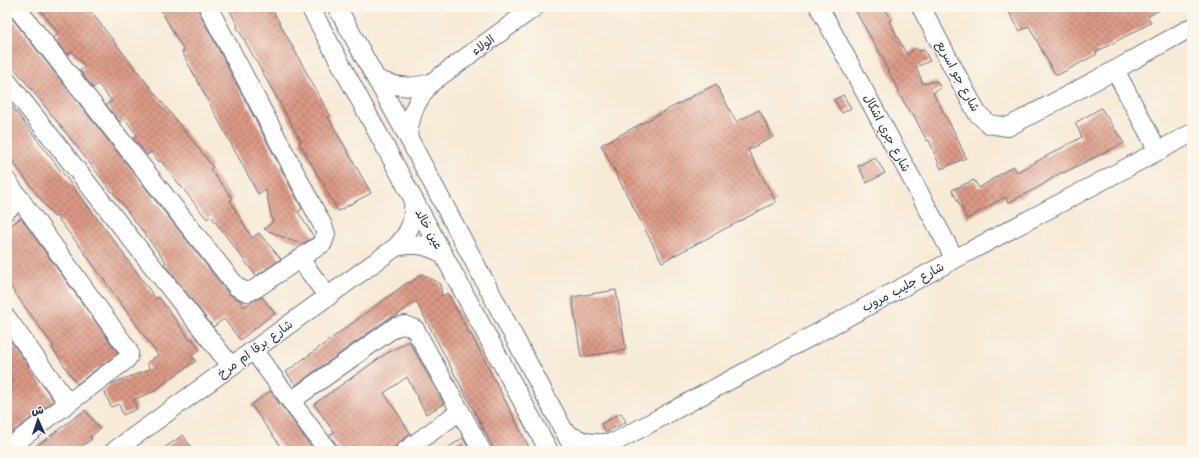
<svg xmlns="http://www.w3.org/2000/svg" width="1199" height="458" font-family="'Architects Daughter','Playpen Sans Arabic',sans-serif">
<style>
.building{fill:url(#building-cross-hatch)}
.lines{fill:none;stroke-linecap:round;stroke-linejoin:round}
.minor-casing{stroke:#687088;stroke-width:20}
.minor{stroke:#fff;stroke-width:18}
.labels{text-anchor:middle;stroke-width:3;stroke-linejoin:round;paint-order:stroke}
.street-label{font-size:12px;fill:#1b2f5e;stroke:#fbf7ec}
</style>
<defs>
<pattern id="building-cross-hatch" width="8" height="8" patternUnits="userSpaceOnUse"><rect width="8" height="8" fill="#dc9985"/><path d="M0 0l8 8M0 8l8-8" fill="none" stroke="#b27d70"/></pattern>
</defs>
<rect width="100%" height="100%" fill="#fbf7ec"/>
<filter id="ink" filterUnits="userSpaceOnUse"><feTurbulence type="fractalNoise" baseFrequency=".025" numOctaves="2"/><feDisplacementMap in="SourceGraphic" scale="8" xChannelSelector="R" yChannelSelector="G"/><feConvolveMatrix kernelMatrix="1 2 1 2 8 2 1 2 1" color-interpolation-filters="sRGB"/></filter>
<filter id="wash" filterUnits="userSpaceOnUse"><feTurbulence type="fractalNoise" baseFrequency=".012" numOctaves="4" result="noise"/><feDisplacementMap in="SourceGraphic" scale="16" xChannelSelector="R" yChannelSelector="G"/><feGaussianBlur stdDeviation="0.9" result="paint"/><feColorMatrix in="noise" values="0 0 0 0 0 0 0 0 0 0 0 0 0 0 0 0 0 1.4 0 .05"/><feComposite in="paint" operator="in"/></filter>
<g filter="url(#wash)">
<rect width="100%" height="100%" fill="#f7ead6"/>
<g id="blocks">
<g class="building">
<path d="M38 7H87L213 167 210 169 233 199 230 201 252 238 259 233 281 259 256 276 211 216 207 219 161 161 159 162 151 152 147 155 133 138 137 135 125 119 121 123 106 105 112 101 98 84 93 88 80 71 85 67 72 51 67 55 53 38 59 34Z"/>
<path d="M159 7H198L199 12 302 209 298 212 314 237 304 243 295 242 264 229 273 222 270 211 266 190 258 194 182 52 184 51Z"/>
<path d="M228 7H271L330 116 328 117 371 193 338 211 299 142 301 141 237 27 238 26Z"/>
<path d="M853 7H883L891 20 889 21 907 55 915 48 920 51 924 50 930 61 916 67 923 84 936 81 941 88 933 93 955 133 966 158 941 169 929 140 927 141 913 114H911L898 92 899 91 884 63 885 62Z"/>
<path d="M1006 7H1166L1148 16 1151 23 1096 52 1097 54 1058 75 1054 73 1029 26 1020 31Z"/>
<path d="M7 12 229 294 239 300 244 307 251 302 262 297 275 313 240 340 224 319 213 327 164 264 166 262 112 191V192L60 125 7 59Z"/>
<path d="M716 84 736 122 759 110 773 137 748 150 776 202 662 262 601 145Z"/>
<path d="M843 95 851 108 842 113 834 100Z"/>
<path d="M7 100 109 234 156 299 159 297 190 340 192 338 200 350 192 356 196 361 155 390V391L133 400 137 409 123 415 119 404 111 407 104 390 111 384 150 369 147 363 158 355 81 248 56 216 54 217 7 154Z"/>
<path d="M1101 108 1124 143 1063 173 1062 172 1037 188 1008 203 1005 197 967 219 952 190 974 180 979 188 1013 166 1017 172 1082 137 1075 123Z"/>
<path d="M875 157 885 173 867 183 858 166Z"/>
<path d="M21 218 118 353 77 384 52 348 54 347 7 282V228Z"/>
<path d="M422 274 440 284 442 296 448 293 470 335 471 334 531 451H495L416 301 396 316 389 318 296 385 286 372 408 282 409 283Z"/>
<path d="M616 290 626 350 581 357 572 297Z"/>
<path d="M7 336 54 401 7 436V387L14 381 7 372Z"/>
<path d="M409 341 444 404 426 414 407 377 384 393 411 434 399 443 395 447 390 451H341L330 435 334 432 314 404 384 355Z"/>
<path d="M270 391 293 421 314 451H284L251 405Z"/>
<path d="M85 410 100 429 90 437 92 439 75 451H30Z"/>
<path d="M621 413 626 422 606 432 601 424Z"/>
<path d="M183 435 194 451H160Z"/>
<path d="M463 438 470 451H443Z"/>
</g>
</g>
</g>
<g filter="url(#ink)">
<use href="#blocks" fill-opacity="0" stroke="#687088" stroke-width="1"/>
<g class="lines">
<defs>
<g id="minor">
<path d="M16 7 237 287 247 292 255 289 323 243 326 234 322 224 208 7"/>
<path d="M310 7 549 451"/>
<path d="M337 7 408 137 570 442"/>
<path d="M819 7 955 259"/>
<path d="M921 7 977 113 989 124 1008 127 1115 70 1192 27"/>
<path d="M1115 70 1158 151"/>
<path d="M376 79C396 87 410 89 431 83"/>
<path d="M7 81 231 366"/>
<path d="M408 137C410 114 416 101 431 83L535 7"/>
<path d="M7 181 127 348C130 353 130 355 126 360L7 449"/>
<path d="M7 210 20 199"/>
<path d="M396 247C415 243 426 244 443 254"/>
<path d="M300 259 328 297"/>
<path d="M7 318 68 403"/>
<path d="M253 350 328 451"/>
<path d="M291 401 395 327 405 325 415 329 482 451"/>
<path d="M565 432C582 443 594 445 615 442L955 259 1192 133"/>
<path d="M114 451 396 247C411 231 414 221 413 200"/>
<path d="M405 451 460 411"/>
</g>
</defs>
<use href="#minor" class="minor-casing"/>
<use href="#minor" class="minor"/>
</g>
</g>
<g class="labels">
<g class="street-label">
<text transform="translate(483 45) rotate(-36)" y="4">الولاء</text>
<text transform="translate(958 76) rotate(62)" y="4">شارع جو اسريع</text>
<text transform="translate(887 133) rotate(62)" y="4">شارع جري اشكال</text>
<text transform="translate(429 229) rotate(61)" y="4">عين خالد</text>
<text transform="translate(903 287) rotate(-28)" y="4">شارع جليب مروب</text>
<text transform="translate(255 349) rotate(-36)" y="4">شارع برقا ام مرخ</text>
</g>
</g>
<rect width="1199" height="458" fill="none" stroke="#fbf7ec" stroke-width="24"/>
<g transform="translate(38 420) rotate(357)" stroke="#fbf7ec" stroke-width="3" paint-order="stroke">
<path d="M0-3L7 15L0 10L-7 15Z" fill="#1b2f5e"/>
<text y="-6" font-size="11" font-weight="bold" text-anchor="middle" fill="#1b2f5e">ش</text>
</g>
</svg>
